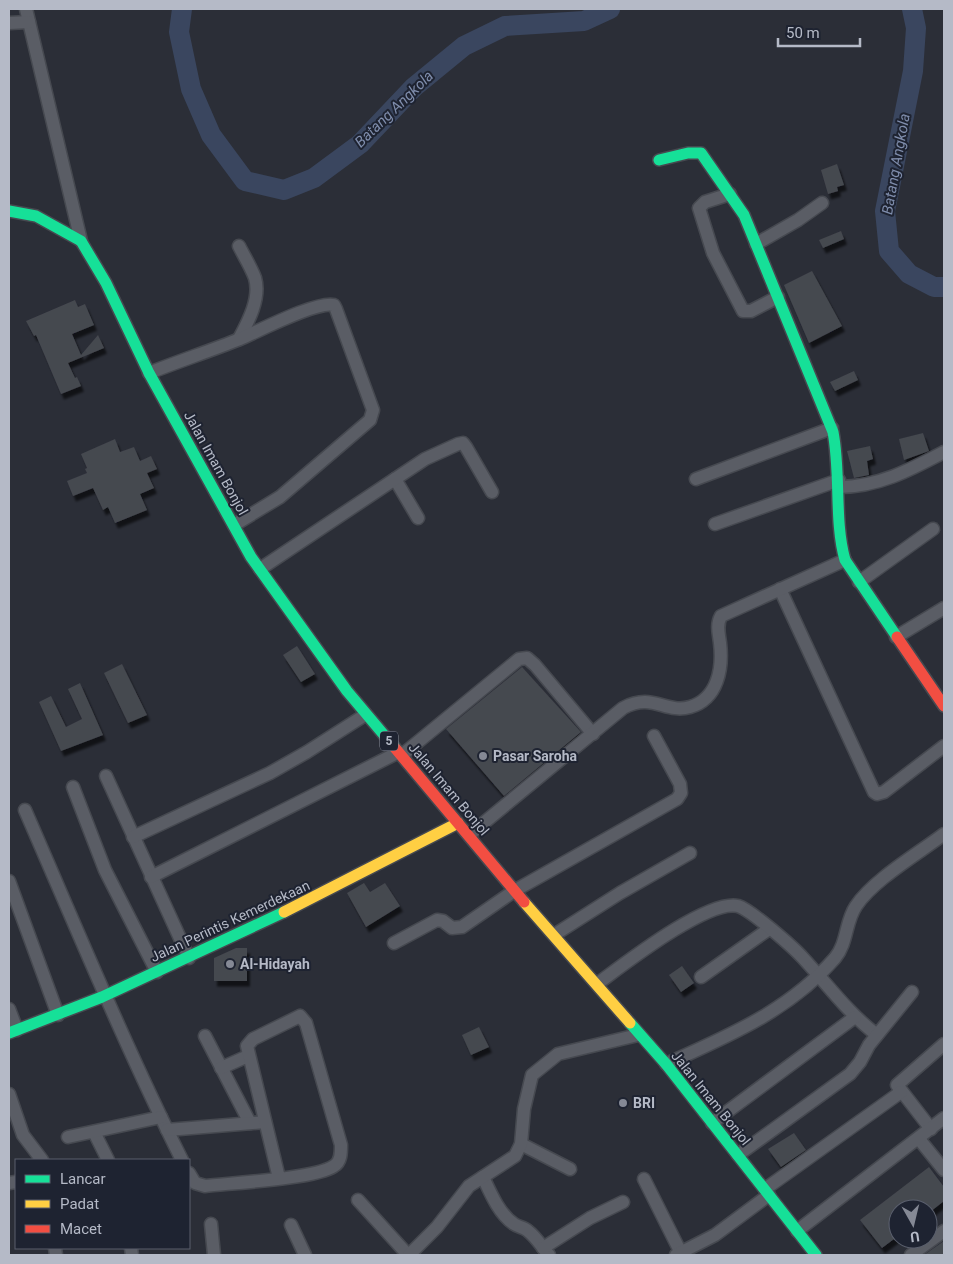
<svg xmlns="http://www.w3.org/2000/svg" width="953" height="1264" font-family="Roboto,sans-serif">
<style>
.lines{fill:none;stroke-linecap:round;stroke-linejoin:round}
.river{stroke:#3a465f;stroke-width:20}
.building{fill:#45484f;filter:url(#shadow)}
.street-casing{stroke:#464950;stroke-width:15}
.fast-casing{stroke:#464950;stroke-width:14}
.slow-casing{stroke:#464950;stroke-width:14}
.jam-casing{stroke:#464950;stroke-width:14}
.street{stroke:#5a5d65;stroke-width:12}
.fast{stroke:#16e098;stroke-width:11}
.slow{stroke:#ffcf43;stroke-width:11}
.jam{stroke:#f24e42;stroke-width:11}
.poi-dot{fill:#858995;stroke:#1e2331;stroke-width:2}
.labels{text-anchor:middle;stroke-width:4;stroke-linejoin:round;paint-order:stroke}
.shield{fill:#1e2331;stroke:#888d9a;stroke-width:1}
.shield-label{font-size:12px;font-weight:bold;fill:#b5bac7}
.street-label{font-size:14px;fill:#b5bac7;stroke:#1e2331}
.poi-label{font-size:14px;font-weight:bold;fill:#b5bac7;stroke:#1e2331;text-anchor:start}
.water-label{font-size:15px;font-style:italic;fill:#7f8dac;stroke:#1e2331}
</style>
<defs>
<filter id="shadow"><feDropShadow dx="3" dy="5.5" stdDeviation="1" flood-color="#0009"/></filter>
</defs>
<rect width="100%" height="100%" fill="#2b2e37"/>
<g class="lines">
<g class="river">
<path d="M182 9 179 32 191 89 211 135 245 181 284 190 314 178 360 144 414 87 464 46 505 26 584 21 610 9"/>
<path d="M912 9 916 28 913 71 885 211 889 251 909 274 934 287H944"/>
</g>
</g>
<g class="building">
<path d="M837 164 844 185 837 187 838 191 828 194 821 170Z"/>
<path d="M841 231 844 239 823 248 819 240Z"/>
<path d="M812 271 842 326 809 343 784 285Z"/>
<path d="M75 300 78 307 85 304 94 325 72 334 81 355 98 335 104 348 68 363 75 378 77 377 81 386 61 394 36 335 34 336 26 321Z"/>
<path d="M854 371 858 380 835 391 830 382Z"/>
<path d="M923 433 929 451 904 460 899 439Z"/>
<path d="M115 439 120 452 134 447 140 461 151 456 157 469 147 473 154 488 140 494 147 510 115 523 108 507 103 510 93 488 73 496 67 481 87 473 85 469 87 468 81 454Z"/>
<path d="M870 446 873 459 867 461 869 475 854 478 847 451Z"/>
<path d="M297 646 315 674 301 682 283 655Z"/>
<path d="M122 664 147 715 128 723 104 673Z"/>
<path d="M522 667 581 732 504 796 446 729Z"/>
<path d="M80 683 103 735 61 751 39 702 51 696 66 727 82 719 68 689Z"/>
<path d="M364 883 370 892 385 883 400 906 366 927 347 893Z"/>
<path d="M236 948H247V981H214V958Z"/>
<path d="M682 966 694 983 681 992 669 975Z"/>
<path d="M479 1027 489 1047 471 1055 462 1035Z"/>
<path d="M794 1133 806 1150 781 1167 768 1149Z"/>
<path d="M929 1167 944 1187V1201L930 1212 928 1209H898V1236L882 1248 860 1220Z"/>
<path d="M944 1241V1255H924Z"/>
</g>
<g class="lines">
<defs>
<g id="street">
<path d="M26 9 81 241"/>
<path d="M9 23 29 22"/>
<path d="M730 194 705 202 699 208 713 253 743 311H751L778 297"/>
<path d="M756 244 798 220 822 203"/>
<path d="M239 246C244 256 251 267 255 278 261 298 248 322 239 339"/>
<path d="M149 373C179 361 210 351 240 339 259 331 316 301 334 305L336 309 373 410 370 420 280 497 234 525"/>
<path d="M395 479 418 518"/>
<path d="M696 479 832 428"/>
<path d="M839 487C878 487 910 470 944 452"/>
<path d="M715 524 839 480"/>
<path d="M260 569 425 459 458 444 463 443 466 447 492 492"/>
<path d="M859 582 933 529"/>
<path d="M780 589 874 792 877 794 884 792 944 746"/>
<path d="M896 637 944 608"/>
<path d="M402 755 519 659 527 658 535 665 593 734"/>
<path d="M106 776 189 958"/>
<path d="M73 787 105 870 157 972"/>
<path d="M25 810C76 927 125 1046 182 1160"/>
<path d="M469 835 623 708C653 692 665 714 690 707 718 699 723 668 720 643 719 634 716 625 721 616L845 560"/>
<path d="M133 837 270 773 307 752 365 715"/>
<path d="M151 877 399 752"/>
<path d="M9 881 58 1015"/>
<path d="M554 935 620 893 690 853"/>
<path d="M394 943 437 920 443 921 452 928 462 927 514 891 677 799 681 793 680 784 654 736"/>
<path d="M701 977 769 929"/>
<path d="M597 984C623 965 707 899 738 906 751 910 793 947 803 958 828 985 848 1013 877 1035"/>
<path d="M9 1009 17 1030"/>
<path d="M205 1036 250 1123"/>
<path d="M666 1064C728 1036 789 1011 835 958 848 942 845 922 856 906 873 880 919 853 944 834"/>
<path d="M221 1068 248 1056"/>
<path d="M9 1094 23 1135 42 1160"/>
<path d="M712 1123 855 1017"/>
<path d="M931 1129 897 1085 944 1044"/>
<path d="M167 1130 265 1122"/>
<path d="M94 1132 108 1160"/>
<path d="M68 1137 161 1117"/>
<path d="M919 1139 944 1170"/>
<path d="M521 1144 570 1169"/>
<path d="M738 1155 850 1074 860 1062 869 1045 912 992"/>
<path d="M189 1173 195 1183 205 1186C231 1183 315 1179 334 1166 341 1162 341 1153 341 1145L306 1023 300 1016 253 1039 247 1046 279 1178"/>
<path d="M483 1177C490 1192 499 1214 514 1224 518 1227 524 1227 528 1231 536 1237 542 1247 549 1255"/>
<path d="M644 1179 681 1253"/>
<path d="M9 1183 16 1182"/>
<path d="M765 1189 901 1092"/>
<path d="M358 1200 408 1255"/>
<path d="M211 1224 214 1255"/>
<path d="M291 1225 305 1255"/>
<path d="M797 1231 944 1118"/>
<path d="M55 1248 56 1255"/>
<path d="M131 1248 132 1255"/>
<path d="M543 1248 590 1218 623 1202"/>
<path d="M409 1255 437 1227 469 1186 515 1156 521 1144 524 1109 532 1075 558 1054 638 1035"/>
<path d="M676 1255 715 1235 769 1195"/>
<path d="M911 1255 944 1231"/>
</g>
<g id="fast">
<path d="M659 160 688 153H701L744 215 833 432C841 474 834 521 845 560L897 637"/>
<path d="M9 211 36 216 81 241 106 283 149 373 251 557 347 691 395 748"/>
<path d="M630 1023 666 1064 816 1255"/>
<path d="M9 1033 102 997 284 912"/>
</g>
<g id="slow">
<path d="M524 902 630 1023"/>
<path d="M284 912 458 823"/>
</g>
<g id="jam">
<path d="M897 637 944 706"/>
<path d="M395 748 524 902"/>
</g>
</defs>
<use href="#street" class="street-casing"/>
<use href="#fast" class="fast-casing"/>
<use href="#slow" class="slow-casing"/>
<use href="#jam" class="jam-casing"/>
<use href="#street" class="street"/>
<use href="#fast" class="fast"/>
<use href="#slow" class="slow"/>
<use href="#jam" class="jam"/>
</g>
<g class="poi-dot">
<circle cx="483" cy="756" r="5"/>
<circle cx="230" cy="964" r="5"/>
<circle cx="623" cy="1103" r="5"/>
</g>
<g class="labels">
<rect class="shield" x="380" y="731.5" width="18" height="19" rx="4"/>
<g class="shield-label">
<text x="389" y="745">5</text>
</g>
<g class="street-label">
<text transform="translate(216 463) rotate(61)" y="5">Jalan Imam Bonjol</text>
<text transform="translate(449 789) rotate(50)" y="5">Jalan Imam Bonjol</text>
<text transform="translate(230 921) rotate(-25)" y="5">Jalan Perintis Kemerdekaan</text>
<text transform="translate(711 1098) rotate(51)" y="5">Jalan Imam Bonjol</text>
</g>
<g class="poi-label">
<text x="493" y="761">Pasar Saroha</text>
<text x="240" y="969">Al-Hidayah</text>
<text x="633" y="1108">BRI</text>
</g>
<g class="water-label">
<text transform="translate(394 109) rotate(-44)" y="5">Batang Angkola</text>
<text transform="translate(896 164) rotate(-80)" y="5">Batang Angkola</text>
</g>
</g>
<rect width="953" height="1264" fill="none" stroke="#b5bac7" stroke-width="20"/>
<rect x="15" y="1159" width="175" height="90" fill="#1e2331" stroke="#5a5f6d"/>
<rect x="25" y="1175" width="25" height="8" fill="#16e098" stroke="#5a5f6d"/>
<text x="60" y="1184" font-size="15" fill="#b5bac7">Lancar</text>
<rect x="25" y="1200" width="25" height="8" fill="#ffcf43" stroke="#5a5f6d"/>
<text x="60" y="1209" font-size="15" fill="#b5bac7">Padat</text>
<rect x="25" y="1225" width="25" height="8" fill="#f24e42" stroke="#5a5f6d"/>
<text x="60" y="1234" font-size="15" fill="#b5bac7">Macet</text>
<g transform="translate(913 1224) rotate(172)"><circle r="24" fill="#1e2331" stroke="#5a5f6d"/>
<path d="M0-4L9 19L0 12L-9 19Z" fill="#858995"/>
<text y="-8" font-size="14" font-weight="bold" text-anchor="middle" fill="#b5bac7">U</text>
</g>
<path d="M778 38v8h82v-8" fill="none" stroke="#b5bac7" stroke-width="2.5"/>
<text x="786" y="38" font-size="15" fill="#b5bac7" stroke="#1e2331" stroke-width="4" paint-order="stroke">50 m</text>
</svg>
